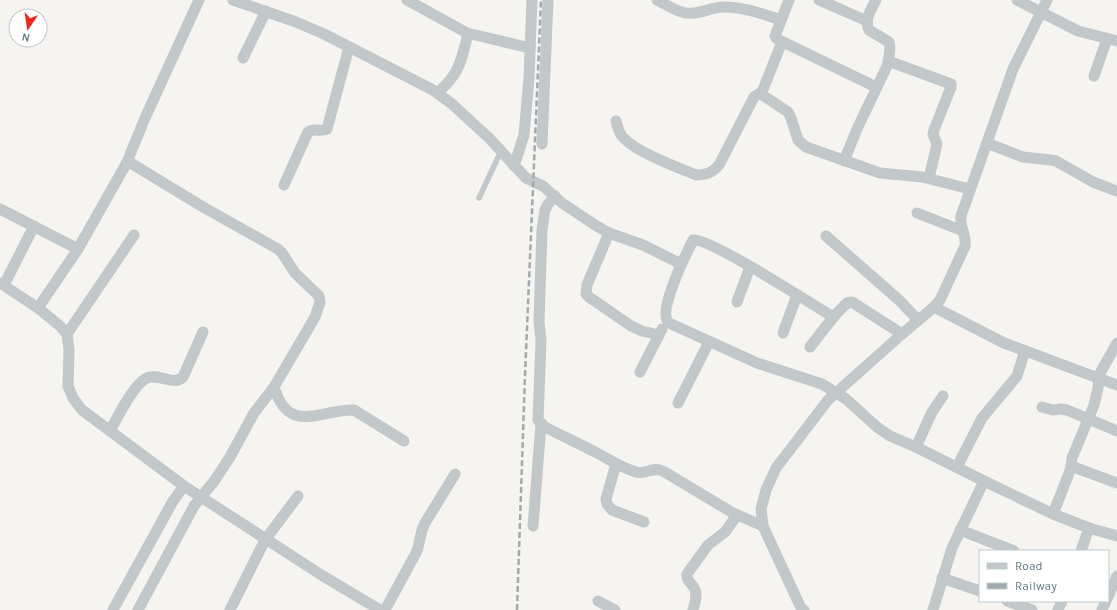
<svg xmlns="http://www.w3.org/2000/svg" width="1117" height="610" font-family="Karla,sans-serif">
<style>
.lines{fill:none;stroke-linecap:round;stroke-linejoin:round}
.service{stroke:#c2c7c9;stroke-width:5.5}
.minor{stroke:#c2c7c9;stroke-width:11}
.rail{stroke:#a0a9ad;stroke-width:2.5;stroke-dasharray:6 3;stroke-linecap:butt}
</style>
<rect width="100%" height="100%" fill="#f5f4f1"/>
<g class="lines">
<path class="service" d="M479 198 501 151"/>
<g class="minor">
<path d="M233 0 296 22 324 34 433 90 452 104 489 138 526 178 543 186 562 203 595 225 609 233 643 245 679 263 680 267C676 278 659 314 669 323L757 363 822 384 846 399 877 427 890 436 916 447 984 481 1053 514 1089 528 1117 536"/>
<path d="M407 0 467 33 530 48"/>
<path d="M657 0C669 6 681 15 694 13 704 12 714 7 724 7 744 7 763 14 781 20"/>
<path d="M789 0 775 36 777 39 876 87"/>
<path d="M819 0 867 21"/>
<path d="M1017 0 1078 31 1117 41"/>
<path d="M782 42 762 92 764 96 788 112 791 118 798 140 806 147 880 173 922 177 970 189"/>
<path d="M243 58 266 11"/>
<path d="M888 61 951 84V87L934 130 933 134 937 144 929 178"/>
<path d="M1094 76 1107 39"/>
<path d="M438 93C443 88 449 82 453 76 462 64 464 48 468 34"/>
<path d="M616 121C617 124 618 129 620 133 629 150 677 167 696 175 706 175 712 173 719 165L754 97 762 92"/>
<path d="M987 143 1023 157 1051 160 1056 161 1093 182 1117 191"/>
<path d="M542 144 548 0"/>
<path d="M844 161 857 129 888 64 890 48 889 42 869 30C864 20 871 9 876 0"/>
<path d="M127 162 145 118 199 0"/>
<path d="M514 166 524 135 529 78 532 0"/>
<path d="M284 185 308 132C314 128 321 132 327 129L349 47"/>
<path d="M555 196 548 204 545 210 542 230 539 321 541 340 538 420 545 427C562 436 580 444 597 453 610 460 622 468 636 472 647 475 651 466 663 471L733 513 763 526"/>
<path d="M0 209 78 249"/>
<path d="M917 213 963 231"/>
<path d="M609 233 587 285 586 294 589 297 631 326 642 331 659 335"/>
<path d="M826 236 899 300 918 320"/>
<path d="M680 267 693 240C708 237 810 303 830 315H835L847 303 852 302 902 334"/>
<path d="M0 283 38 308 60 326 67 334 69 350 68 386 73 398 82 410 184 486 323 576 380 610"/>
<path d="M4 285 34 226"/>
<path d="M737 302 750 267"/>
<path d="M934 307 1004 343 1117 385"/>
<path d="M38 308 78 249 126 164 129 162 203 207 278 249 282 253 295 273 319 296 320 302 315 317 274 387 254 413 230 457 215 480 194 506 138 610"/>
<path d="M783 333 797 295"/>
<path d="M67 334 134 235"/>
<path d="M810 347 835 315"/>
<path d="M640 372 662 329"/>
<path d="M274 387C289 436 320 409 354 410L404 441"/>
<path d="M678 403 709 342"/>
<path d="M1042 407 1053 410 1061 409 1067 410 1117 431"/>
<path d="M110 431C117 418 133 386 145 379 157 371 173 387 183 377L203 332"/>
<path d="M916 447 932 412 943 396"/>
<path d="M616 464 606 499 607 504 612 510 644 522"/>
<path d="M1071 466 1117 483"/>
<path d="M957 467 982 418 1017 376 1025 351"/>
<path d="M1053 514 1071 468 1072 458 1094 405 1098 388 1099 375 1117 343"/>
<path d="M533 526 541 424"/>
<path d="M960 530 1014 551"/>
<path d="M1081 551 1089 528"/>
<path d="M942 578 980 591"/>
<path d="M1108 597 1117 576"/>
<path d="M598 601 615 610"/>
<path d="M1007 601 1032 610"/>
<path d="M113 610 173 501 184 486"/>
<path d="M230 610 265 540 298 496"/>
<path d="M385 610 417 551C420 542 420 532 425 523L455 474"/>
<path d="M693 610C695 603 698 594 694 588 691 582 686 581 687 574L708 545 725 532 737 515"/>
<path d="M804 610 801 608 763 526 761 509 766 490 776 468 828 400 902 334 934 307 940 300 965 246C967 235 959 227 961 216L1013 69 1047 0"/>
<path d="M933 610 952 548 984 481"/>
<path d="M1058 610 1062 601"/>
<path d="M1102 610 1106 601"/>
</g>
<path class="rail" d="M517 610 525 375 541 0"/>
</g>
<rect x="979" y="550" width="130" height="52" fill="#ffffff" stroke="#c0cace"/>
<rect x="987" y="563" width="20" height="6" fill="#c2c7c9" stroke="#c0cace"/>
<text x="1015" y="570" font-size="12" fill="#627a84">Road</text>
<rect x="987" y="583" width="20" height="6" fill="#a0a9ad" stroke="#c0cace"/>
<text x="1015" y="590" font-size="12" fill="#627a84">Railway</text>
<g transform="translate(28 28) rotate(193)"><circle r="19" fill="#ffffff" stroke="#c0cace"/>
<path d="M0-3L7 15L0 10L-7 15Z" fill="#ed2819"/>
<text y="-6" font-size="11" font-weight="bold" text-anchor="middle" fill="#627a84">N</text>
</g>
</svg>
